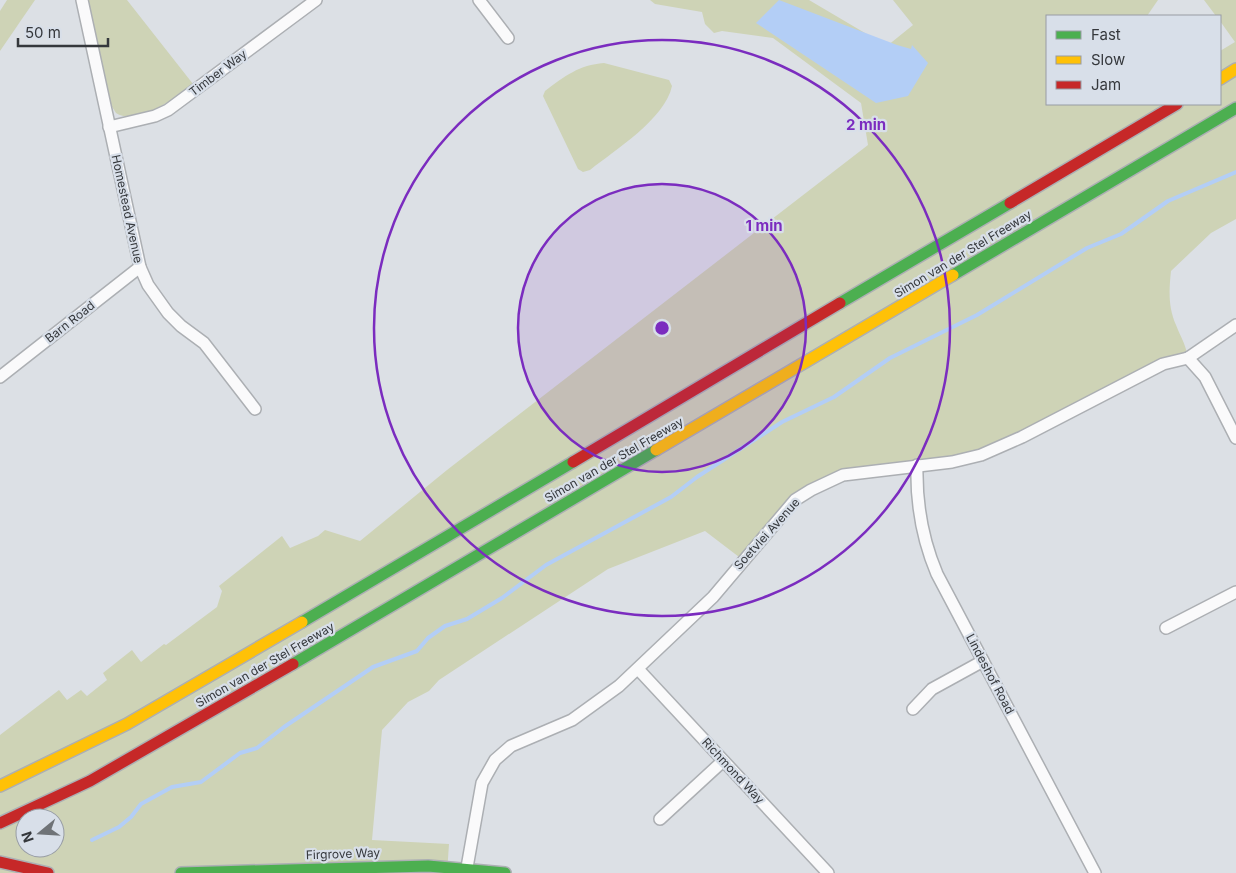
<svg xmlns="http://www.w3.org/2000/svg" width="1236" height="873" font-family="Inter,sans-serif">
<style>
.green{fill:#ced3b6;fill-rule:evenodd}
.water{fill:#b3cef6}
.lines{fill:none;stroke-linecap:round;stroke-linejoin:round}
.stream{stroke:#b3cef6;stroke-width:4}
.street-casing{stroke:#acafb3;stroke-width:14}
.fast-casing{stroke:#acafb3;stroke-width:14}
.slow-casing{stroke:#acafb3;stroke-width:14}
.jam-casing{stroke:#acafb3;stroke-width:14}
.street{stroke:#fafafb;stroke-width:11}
.fast{stroke:#4caf50;stroke-width:11}
.slow{stroke:#ffc107;stroke-width:11}
.jam{stroke:#c62828;stroke-width:11}
.ring{fill:none;stroke:#7b2cbf;stroke-width:2.5}
.labels{text-anchor:middle;stroke-width:4.5;stroke-linejoin:round;paint-order:stroke}
.street-label{font-size:12px;fill:#35383c;stroke:#d8dfe9}
.centre{fill:#7b2cbf;stroke:#d8dfe9;stroke-width:2.5}
.ring-label{font-size:15px;text-anchor:middle;font-weight:bold;fill:#7b2cbf;stroke:#d8dfe9;stroke-width:4.5;stroke-linejoin:round;paint-order:stroke}
</style>
<rect width="100%" height="100%" fill="#dce0e5"/>
<g class="green">
<path d="M7 0H35L0 51V11Z"/>
<path d="M88 0H127L193 84C176 97 138 127 116 113L109 102Z"/>
<path d="M650 0H809L887 46 913 25 893 0H1158L1147 16H1047V104H1220V51L1235 42 1220 21V16H1216L1204 0H1236V219L1211 233 1171 271C1169 290 1168 307 1176 325 1181 338 1185 342 1188 358L996 450 843 475 811 490 743 560 705 531 608 569 439 680 429 691 408 702 382 730 372 840 449 844 447 873H0V735L59 690 67 700 81 690 87 696 107 680 103 673 132 650 141 662 164 644 166 645 217 607 222 591 219 586 282 536 290 548 318 536 325 530 360 541 447 470 868 145 861 103 773 38 722 31 714 33 705 24 702 12 655 4ZM25 818H55V848H25Z"/>
<path d="M604 63 669 80 672 86C665 119 615 150 590 170L583 172 578 169 543 96 545 91C565 76 579 65 604 63Z"/>
</g>
<path class="water" d="M779 0 897 45 911 49 912 45 928 63 908 96 876 103 756 23Z"/>
<g class="lines">
<path class="stream" d="M92 840 119 827 131 817 141 804 172 787 201 782 240 753 257 748 284 727 373 667 417 651 428 638 445 626 467 619 502 598 546 565 671 497 697 477 782 422 834 397 890 358 977 315 1087 248 1121 234 1168 201 1236 172"/>
<defs>
<g id="street">
<path d="M82 0 140 267 148 285 168 313 181 326 204 343 255 409"/>
<path d="M479 0 508 38"/>
<path d="M109 127 155 116 168 110 316 0"/>
<path d="M1188 358 1205 377 1236 438"/>
<path d="M1188 358 1236 325"/>
<path d="M0 377 140 267"/>
<path d="M917 465C916 503 923 541 937 574L1095 873"/>
<path d="M1166 628 1236 592"/>
<path d="M638 669 828 873"/>
<path d="M913 709 932 689 983 661"/>
<path d="M660 819 723 761"/>
<path d="M466 873 482 783 495 760 511 746 572 720 619 686 713 597 795 500 811 490 843 475 952 462 981 455 1022 437 1163 364 1188 358"/>
</g>
<g id="fast">
<path d="M953 275 1236 108"/>
<path d="M840 303 1010 203"/>
<path d="M302 622 573 462"/>
<path d="M293 664 656 450"/>
<path d="M181 873 428 866 505 873"/>
</g>
<g id="slow">
<path d="M1220 79 1236 69"/>
<path d="M656 450 953 275"/>
<path d="M0 786 127 724 302 622"/>
</g>
<g id="jam">
<path d="M1010 203 1177 104"/>
<path d="M573 462 840 303"/>
<path d="M0 823 90 781 293 664"/>
<path d="M0 862 48 873"/>
</g>
</defs>
<use href="#street" class="street-casing"/>
<use href="#fast" class="fast-casing"/>
<use href="#slow" class="slow-casing"/>
<use href="#jam" class="jam-casing"/>
<use href="#street" class="street"/>
<use href="#fast" class="fast"/>
<use href="#slow" class="slow"/>
<use href="#jam" class="jam"/>
</g>
<circle cx="662" cy="328" r="144" fill="#7b2cbf" fill-opacity=".12"/>
<g class="ring">
<circle cx="662" cy="328" r="144"/>
<circle cx="662" cy="328" r="288"/>
</g>
<g class="labels">
<g class="street-label">
<text transform="translate(218 73) rotate(-37)" y="4">Timber Way</text>
<text transform="translate(127 209) rotate(78)" y="4">Homestead Avenue</text>
<text transform="translate(963 254) rotate(-31)" y="4">Simon van der Stel Freeway</text>
<text transform="translate(70 322) rotate(-38)" y="4">Barn Road</text>
<text transform="translate(614 460) rotate(-30)" y="4">Simon van der Stel Freeway</text>
<text transform="translate(767 534) rotate(-48)" y="4">Soetvlei Avenue</text>
<text transform="translate(265 665) rotate(-30)" y="4">Simon van der Stel Freeway</text>
<text transform="translate(990 674) rotate(62)" y="4">Lindeshof Road</text>
<text transform="translate(733 771) rotate(47)" y="4">Richmond Way</text>
<text transform="translate(343 854) rotate(-2)" y="4">Firgrove Way</text>
</g>
</g>
<circle cx="662" cy="328" r="8" class="centre"/>
<g class="ring-label">
<text x="866" y="130">2 min</text>
<text x="764" y="231">1 min</text>
</g>
<rect x="1046" y="15" width="175" height="90" fill="#d8dfe9" stroke="#979ca4"/>
<rect x="1056" y="31" width="25" height="8" fill="#4caf50" stroke="#979ca4"/>
<text x="1091" y="40" font-size="15" fill="#35383c">Fast</text>
<rect x="1056" y="56" width="25" height="8" fill="#ffc107" stroke="#979ca4"/>
<text x="1091" y="65" font-size="15" fill="#35383c">Slow</text>
<rect x="1056" y="81" width="25" height="8" fill="#c62828" stroke="#979ca4"/>
<text x="1091" y="90" font-size="15" fill="#35383c">Jam</text>
<g transform="translate(40 833) rotate(252)"><circle r="24" fill="#d8dfe9" stroke="#979ca4"/>
<path d="M0-4L9 19L0 12L-9 19Z" fill="#6f7377"/>
<text y="-8" font-size="14" font-weight="bold" text-anchor="middle" fill="#35383c">N</text>
</g>
<path d="M18 38v8h90v-8" fill="none" stroke="#35383c" stroke-width="2.5"/>
<text x="25" y="38" font-size="15" fill="#35383c" stroke="#d8dfe9" stroke-width="4" paint-order="stroke">50 m</text>
</svg>
